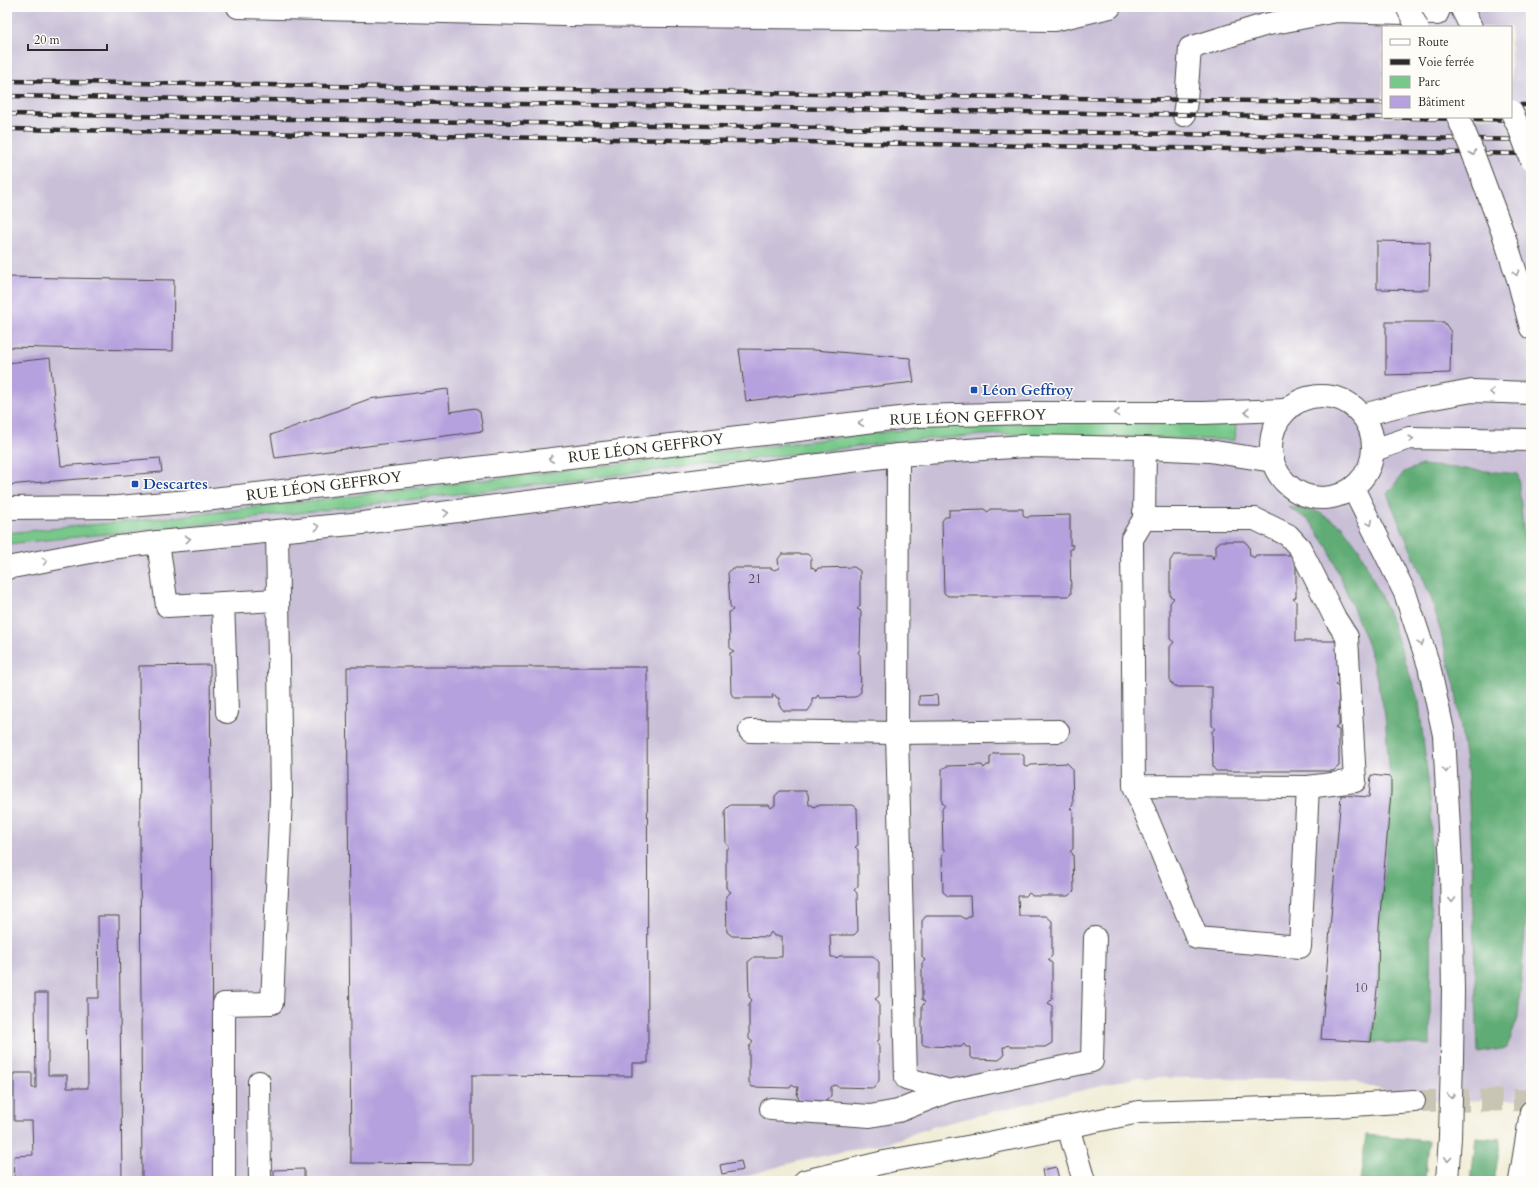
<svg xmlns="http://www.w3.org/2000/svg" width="1538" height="1188" font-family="Cardo,serif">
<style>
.industrial{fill:#c9bfd7;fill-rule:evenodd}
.green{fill:#77c88a;stroke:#517a5a}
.forest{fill:#61ac76;stroke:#466c50}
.building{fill:#b5a1dd}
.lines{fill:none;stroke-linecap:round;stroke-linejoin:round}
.minor-tunnel{stroke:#c9c5b4;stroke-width:22;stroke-dasharray:22 11;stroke-linecap:butt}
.minor-casing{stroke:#494845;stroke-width:24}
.major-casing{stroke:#494845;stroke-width:24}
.highway-casing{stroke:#494845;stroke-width:24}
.minor{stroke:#fff;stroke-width:22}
.major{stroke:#fff;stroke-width:22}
.highway{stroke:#fff;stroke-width:22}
.rail-casing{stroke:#2b2b2b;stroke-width:4.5}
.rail{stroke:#fdfcf7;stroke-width:3;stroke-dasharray:9;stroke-linecap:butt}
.major-bridge-casing{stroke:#494845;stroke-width:24;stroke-linecap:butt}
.highway-bridge-casing{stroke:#494845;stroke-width:24;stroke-linecap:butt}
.major-bridge{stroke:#fff;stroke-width:22}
.highway-bridge{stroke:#fff;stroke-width:22}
.oneway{stroke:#a0a0a0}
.transit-dot{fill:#1a4fb4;stroke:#fdfcf7;stroke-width:1.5}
.labels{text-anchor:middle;stroke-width:3;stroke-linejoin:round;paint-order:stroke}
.number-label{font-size:13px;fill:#4e4858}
.transit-label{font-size:15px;font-weight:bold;fill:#164399;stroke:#fdfcf7;text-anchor:start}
.street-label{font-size:15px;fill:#2b2b2b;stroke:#fdfcf7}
</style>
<rect width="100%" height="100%" fill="#fdfcf7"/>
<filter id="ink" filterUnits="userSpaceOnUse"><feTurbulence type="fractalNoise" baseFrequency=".025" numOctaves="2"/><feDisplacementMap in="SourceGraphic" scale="8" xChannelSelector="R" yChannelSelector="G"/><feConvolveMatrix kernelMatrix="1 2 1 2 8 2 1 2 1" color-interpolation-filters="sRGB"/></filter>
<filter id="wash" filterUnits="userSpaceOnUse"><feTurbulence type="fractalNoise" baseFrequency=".012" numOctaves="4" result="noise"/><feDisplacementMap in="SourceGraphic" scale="16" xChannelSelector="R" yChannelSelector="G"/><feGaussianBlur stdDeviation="0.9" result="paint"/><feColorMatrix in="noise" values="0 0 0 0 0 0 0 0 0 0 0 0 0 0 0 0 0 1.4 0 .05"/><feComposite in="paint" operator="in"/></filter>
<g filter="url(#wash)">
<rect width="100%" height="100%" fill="#f0ecd6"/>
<path class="industrial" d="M7 7H1198L1187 12 1200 7H1531V1100L1414 1101 1355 1081 1138 1077 935 1126 890 1142 799 1161 726 1181H7ZM1383 27H1511V117H1383Z"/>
<path class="green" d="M1023 422 1149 424 1236 423 1235 440 1001 434 911 440 205 524 7 544V533L184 516 944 425Z"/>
<g class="forest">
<path d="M1422 465 1518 474 1528 581 1531 753 1530 870 1518 1018 1507 1048 1478 1053 1468 777 1455 686 1432 600 1387 494 1404 472Z"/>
<path d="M1288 507 1318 512 1342 526 1359 549 1389 614 1419 702 1431 808 1430 1045 1371 1042 1378 980 1379 926 1391 793 1385 714 1374 666 1368 646 1352 605 1328 548 1310 521Z"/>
<path d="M1366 1135 1428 1141 1425 1181H1360Z"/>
<path d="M1476 1137 1501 1139 1494 1181H1471Z"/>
</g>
<g id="blocks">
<g class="building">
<path d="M1377 241 1430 242 1429 290 1377 289Z"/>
<path d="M7 277 174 280 173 351 7 347Z"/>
<path d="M1386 322H1444L1451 332 1450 373 1386 375Z"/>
<path d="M739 349 814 350 910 358 914 382 746 401Z"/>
<path d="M50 358 61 466 160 458 162 472 7 485V363Z"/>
<path d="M448 389 450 412 475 408 480 412 483 431 275 458 271 435 369 399Z"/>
<path d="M984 509 988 512 990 509H1023V515L1027 518 1030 516 1070 515V545H1073V549H1070L1071 594 1069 596H948L944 593 942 521 945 517H949V510Z"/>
<path d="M1221 541H1244L1249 546 1250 556H1252L1254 558 1256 555H1292L1296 560V597L1293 599 1296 601V641H1334L1338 644V682L1335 685 1339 687V725L1335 728 1339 730V766L1333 771H1216L1213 767 1212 732 1215 728 1212 726V687H1176L1170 682V647L1174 642 1170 639V603L1174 598 1170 596V561L1174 555H1211L1213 559 1214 555H1216V545Z"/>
<path d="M782 554H807L811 557V568L813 567 816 571 818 568 854 567 860 571V606L857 609 861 611 860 650 858 652 860 655 861 692 855 697 820 698 818 695 816 698H812V705L808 711H784L779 705V698H777L775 695H772L773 698H734L731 693 730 653 734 651 730 648 729 612 733 610 730 606 728 573 732 568H771L774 570 779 568 778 559Z"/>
<path d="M210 665 214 1181H142L139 666Z"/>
<path d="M347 667H647L648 1063H632V1076L472 1075V1164L351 1163Z"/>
<path d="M937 695 938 705H919V696Z"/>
<path d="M994 753H1020L1024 756V766L1028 767 1031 765 1067 763 1072 768 1073 805 1070 808 1073 811V849L1070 851 1073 854 1074 891 1068 896H1033L1029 893 1026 896H1018L1019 916H1046L1052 921V956L1048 960 1052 963V999L1048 1003 1052 1006V1043L1045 1047H1011L1008 1045 1006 1047H1003L1004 1056 999 1060 974 1059 970 1057V1047H966L964 1044 961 1047 926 1046 922 1044V1006L925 1002 922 1000V963L925 960 922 957V921L926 916H961L965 919 971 916 970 896H948L943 892 942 855 945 850 943 849 942 809 945 805 942 803V769L947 766 982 765 984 768 987 765H990V757Z"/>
<path d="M1371 775 1391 777V793L1379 926 1378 980 1371 1042 1321 1039 1341 795 1369 797Z"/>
<path d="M780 791H806L808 794 809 805H812L814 807 817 805H853L857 808 858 845 855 847 858 850V886L854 890 857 893 858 931 854 935H830L831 957H834L836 959 839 956H873L879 962V996L875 999 879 1002V1040L876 1042 879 1045V1081L874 1088 838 1087 835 1085 831 1087V1096L826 1101H801L797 1096 798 1087H795L792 1085 790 1088 752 1087 749 1082V1047L753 1042 749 1039V1004L752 1000 749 997 748 962 754 957H782V936H774L771 932 768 937 732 936 727 932 726 896 731 892 726 888V850L730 847 726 844 725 810 730 805H769L771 808 775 805V796Z"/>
<path d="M98 916H119L122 1181H15L14 1156 33 1155 32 1121H14V1073H32V1088H36L35 993H48V1075H67V1088H88L87 998H99Z"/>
<path d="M741 1161 743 1170 722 1174 720 1165Z"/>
<path d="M1056 1167 1059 1179 1044 1181 1042 1170Z"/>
<path d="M304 1169V1181H274V1170Z"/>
</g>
</g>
</g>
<g filter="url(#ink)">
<use href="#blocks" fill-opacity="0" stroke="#494845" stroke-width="1"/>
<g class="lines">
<path class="minor-tunnel" d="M1414 1101 1531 1100"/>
<defs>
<g id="minor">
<path d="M238 7 564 15 1054 20 1110 7"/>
<path d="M1184 115 1186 101 1190 48 1264 25 1337 11 1437 14 1440 7"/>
<path d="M898 455 897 733 906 1078 949 1091"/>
<path d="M7 508 118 507 213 499 917 416 1031 413H1203L1286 410"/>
<path d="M1144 519H1255L1288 535 1300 548 1335 618 1347 637 1355 781 1308 787"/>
<path d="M158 542 167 606 223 603"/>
<path d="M7 568 111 548 158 542 363 523 898 455 1025 446 1145 448 1209 451 1273 461"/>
<path d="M227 712 223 603 278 600"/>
<path d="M750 731 897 733 1058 731"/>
<path d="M1134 786 1308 787 1300 947 1197 938 1134 786 1132 539 1144 519 1145 448"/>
<path d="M259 1082 260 1181"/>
<path d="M771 1109 870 1116 898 1111 949 1091 1092 1061 1095 938"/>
<path d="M1068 1127 1084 1181"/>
<path d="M224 1181V1004L272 1003 281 798 277 531"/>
<path d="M805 1181 889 1161 989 1143 1139 1112 1337 1106 1414 1101"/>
</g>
<g id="major">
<circle cx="1322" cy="447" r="51"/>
<path d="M1363 415 1417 401 1472 391 1531 393"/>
<path d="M1374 450 1409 438 1531 440"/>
<path d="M1353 488 1405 593 1429 666 1444 735 1451 866 1453 991 1452 1057"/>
<path d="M1447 1181 1450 1137"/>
</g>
<g id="highway">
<path d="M1461 7 1471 27"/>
<path d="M1504 236 1518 279 1531 328"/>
<path d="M1520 1181 1531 1112"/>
</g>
</defs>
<use href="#minor" class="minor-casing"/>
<use href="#major" class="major-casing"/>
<use href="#highway" class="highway-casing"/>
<use href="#minor" class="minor"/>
<use href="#major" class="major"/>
<use href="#highway" class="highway"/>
<defs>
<g id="rail">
<path d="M7 81 1383 103"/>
<path d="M7 96 1531 120"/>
<path d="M1511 105H1531"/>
<path d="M7 114 1531 140"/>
<path d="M7 129 1531 154"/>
</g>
</defs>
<use href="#rail" class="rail-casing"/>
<use href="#rail" class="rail"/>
<defs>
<path id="major-bridge" d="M1450 1137 1452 1057"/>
<g id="highway-bridge">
<path d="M1407 7 1417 27"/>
<path d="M1511 111 1520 130 1531 160"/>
<path d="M1458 117 1471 148 1504 236"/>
</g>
</defs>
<use href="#major-bridge" class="major-bridge-casing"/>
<use href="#highway-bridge" class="highway-bridge-casing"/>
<use href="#major-bridge" class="major-bridge"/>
<use href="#highway-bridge" class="highway-bridge"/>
</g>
<defs><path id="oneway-chevron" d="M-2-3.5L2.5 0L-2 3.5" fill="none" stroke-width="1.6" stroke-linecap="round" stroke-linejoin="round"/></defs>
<g class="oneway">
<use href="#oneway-chevron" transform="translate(1473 153) rotate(69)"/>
<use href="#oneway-chevron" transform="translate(1516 273) rotate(72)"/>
<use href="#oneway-chevron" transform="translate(1492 392) rotate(-179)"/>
<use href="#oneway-chevron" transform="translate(1247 412) rotate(178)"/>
<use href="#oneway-chevron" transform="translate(1117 413) rotate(-180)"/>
<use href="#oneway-chevron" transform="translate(861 423) rotate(173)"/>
<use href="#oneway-chevron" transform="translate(1411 439) rotate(-6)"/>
<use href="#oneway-chevron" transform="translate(551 459) rotate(173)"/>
<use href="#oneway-chevron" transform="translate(446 513) rotate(-7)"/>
<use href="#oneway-chevron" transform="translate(1370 523) rotate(63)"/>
<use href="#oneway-chevron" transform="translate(317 527) rotate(-5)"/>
<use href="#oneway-chevron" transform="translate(188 539) rotate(-6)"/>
<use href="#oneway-chevron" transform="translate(45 561) rotate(-11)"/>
<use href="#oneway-chevron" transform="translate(1421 643) rotate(72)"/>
<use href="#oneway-chevron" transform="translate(1446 770) rotate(87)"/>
<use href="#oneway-chevron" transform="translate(1452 900) rotate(89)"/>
<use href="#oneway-chevron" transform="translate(1451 1096) rotate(91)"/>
<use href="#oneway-chevron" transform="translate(1448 1159) rotate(94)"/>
</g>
</g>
<g class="transit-dot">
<rect x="970" y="386" width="8" height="8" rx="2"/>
<rect x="131" y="480" width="8" height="8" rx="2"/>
</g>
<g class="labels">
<g class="number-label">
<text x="755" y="583">21</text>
<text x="1361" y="992">10</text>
</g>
<g class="transit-label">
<text x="982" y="395">Léon Geffroy</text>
<text x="143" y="489">Descartes</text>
</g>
<g class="street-label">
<text transform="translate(968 417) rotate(-2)" y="5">RUE LÉON GEFFROY</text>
<text transform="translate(646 448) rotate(-7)" y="5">RUE LÉON GEFFROY</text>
<text transform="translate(324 486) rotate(-7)" y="5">RUE LÉON GEFFROY</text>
</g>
</g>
<rect width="1538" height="1188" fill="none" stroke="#fdfcf7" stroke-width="24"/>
<rect x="1382" y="26" width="130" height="92" fill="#fdfcf7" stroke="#a9a8a5"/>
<rect x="1390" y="39" width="20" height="6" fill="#ffffff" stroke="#a9a8a5"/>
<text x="1418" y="46" font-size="12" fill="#2b2b2b">Route</text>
<rect x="1390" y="59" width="20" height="6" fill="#2b2b2b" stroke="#a9a8a5"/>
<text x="1418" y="66" font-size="12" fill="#2b2b2b">Voie ferrée</text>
<rect x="1390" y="76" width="20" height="12" fill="#77c88a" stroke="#a9a8a5"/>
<text x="1418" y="86" font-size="12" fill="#2b2b2b">Parc</text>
<rect x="1390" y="96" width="20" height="12" fill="#b5a1dd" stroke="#a9a8a5"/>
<text x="1418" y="106" font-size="12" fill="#2b2b2b">Bâtiment</text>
<path d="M28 44v6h79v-6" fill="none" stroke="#2b2b2b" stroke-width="2"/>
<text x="34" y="44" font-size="12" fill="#2b2b2b" stroke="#fdfcf7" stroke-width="3" paint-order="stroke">20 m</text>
</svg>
